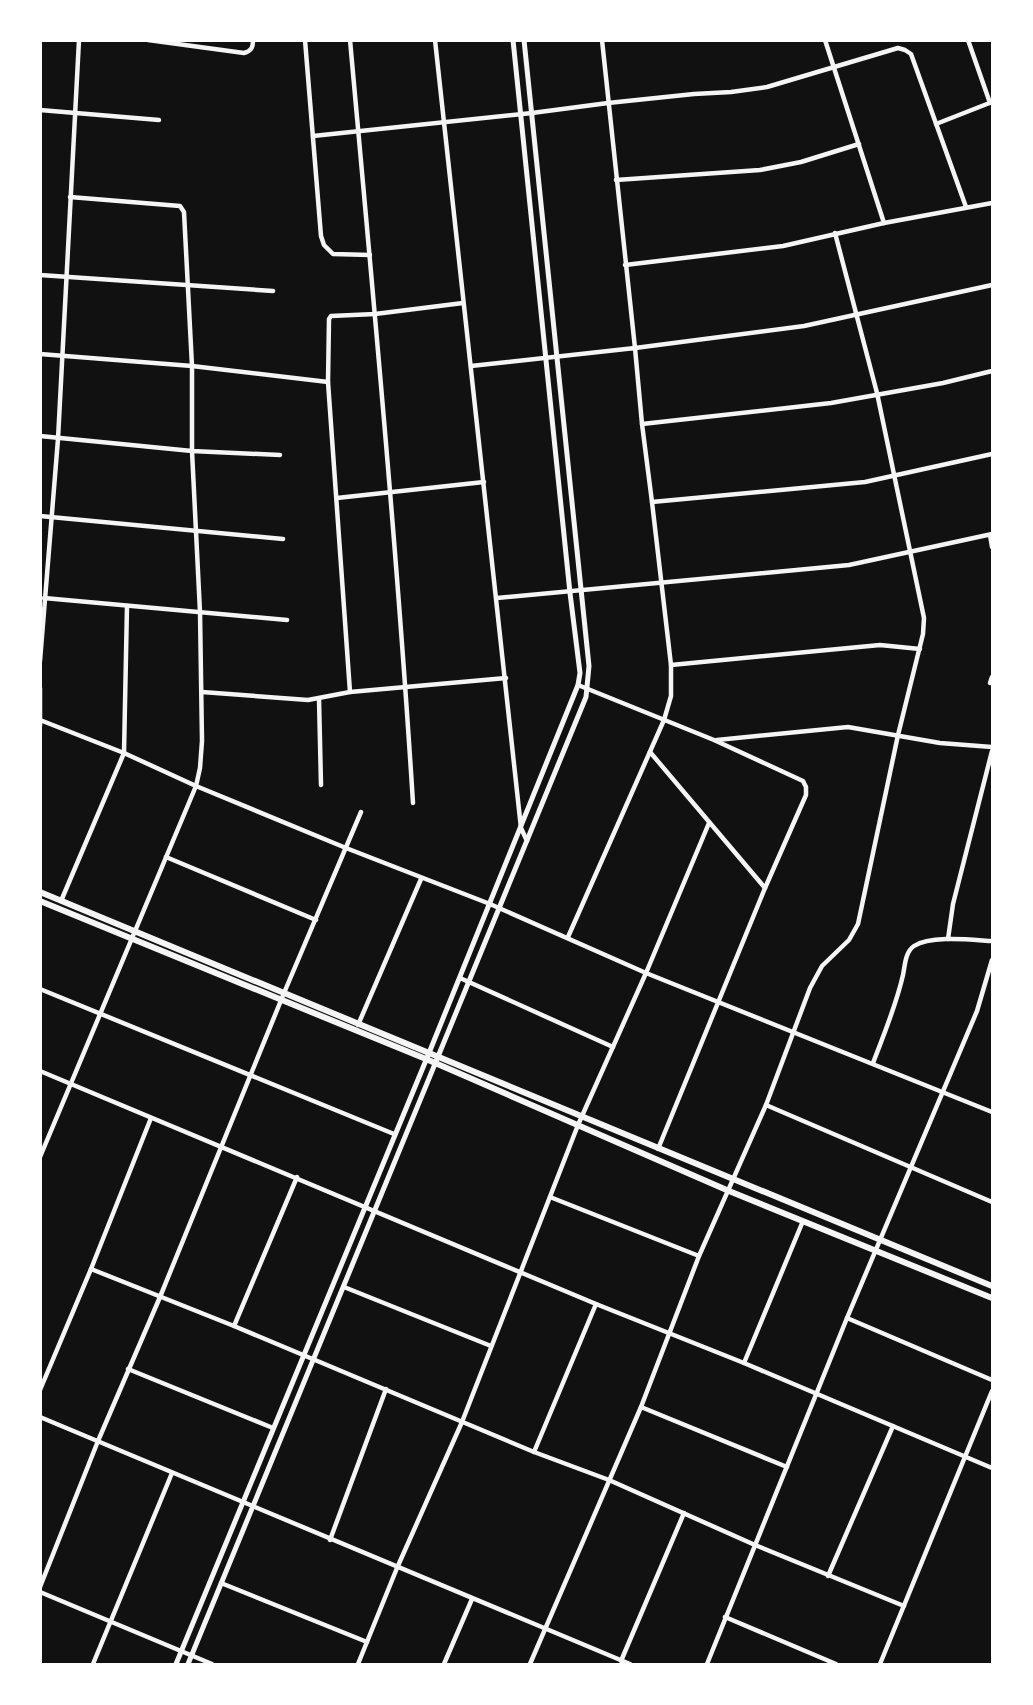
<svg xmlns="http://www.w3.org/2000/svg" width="1033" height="1705" font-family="Merriweather,serif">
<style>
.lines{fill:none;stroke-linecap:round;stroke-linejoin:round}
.minor{stroke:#f5f5f5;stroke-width:4.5}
.tertiary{stroke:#f5f5f5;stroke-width:5}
.secondary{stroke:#f5f5f5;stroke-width:6}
</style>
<rect width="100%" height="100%" fill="#111"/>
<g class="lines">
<g class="minor">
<path d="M148 40 244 53C251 51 253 48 253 40"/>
<path d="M305 40 321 236 324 245 333 254 370 255"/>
<path d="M350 40C373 294 397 549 413 803"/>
<path d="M435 40 521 828 527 841"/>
<path d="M602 40 635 348 804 326 992 285"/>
<path d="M825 40 884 223"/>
<path d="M968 40 990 103"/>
<path d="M40 110 159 120"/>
<path d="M936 124 992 102"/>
<path d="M313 136 532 113 608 103 694 94 731 92 767 87 898 48 905 50 911 54 966 207"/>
<path d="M616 180 760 170 801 162 859 144"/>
<path d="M625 265 783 246 884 223 992 203"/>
<path d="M40 275 273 291"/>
<path d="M40 354 192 366 328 382"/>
<path d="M471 366 635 348 642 424 652 502 865 482 992 454"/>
<path d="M642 424 831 403 943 383 992 371"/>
<path d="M40 436 192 451 280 455"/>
<path d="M337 498 484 482"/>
<path d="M40 516 283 539"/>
<path d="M990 535 992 547"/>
<path d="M44 598 287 620"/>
<path d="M497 598 849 565 992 534"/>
<path d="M40 661 58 439 79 40"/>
<path d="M671 665 880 645 920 649"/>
<path d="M990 683 992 677"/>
<path d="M578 685 714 740 803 781 806 787V795L765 888 658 1149"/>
<path d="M40 688V726"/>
<path d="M202 692 308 700 350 692 506 678"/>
<path d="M350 692 328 382 329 319 331 316 375 314 463 303"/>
<path d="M319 699 321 785"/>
<path d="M40 720 124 753 196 786 346 848 490 904 646 973 992 1112"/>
<path d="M717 740 848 727 940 743 992 747"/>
<path d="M650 752 765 888"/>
<path d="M166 857 316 920"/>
<path d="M61 901 124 753 127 606"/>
<path d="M568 937 664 720 671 696V665L652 502"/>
<path d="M948 939 953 904 992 751"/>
<path d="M460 978 613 1047"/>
<path d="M40 989 394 1134"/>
<path d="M358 1025 421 879"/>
<path d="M873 1063C884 1034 896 1006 903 975 905 966 905 952 914 946 931 935 973 940 992 941"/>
<path d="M40 1071 596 1304 744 1363 992 1468"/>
<path d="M766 1105 992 1202"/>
<path d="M40 1157 196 786 200 768 202 741 200 612 192 451V366L184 212 180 206 70 197"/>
<path d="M550 1197 699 1256"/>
<path d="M91 1269 234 1326 534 1452 609 1480 755 1545 904 1606"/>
<path d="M344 1287 491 1346"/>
<path d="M847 1318 992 1380"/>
<path d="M234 1326 297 1177"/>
<path d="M744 1363 803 1221"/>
<path d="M128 1369 273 1428"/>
<path d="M40 1390 91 1269 151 1118"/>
<path d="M641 1407 787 1467"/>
<path d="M40 1417 630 1664"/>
<path d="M534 1452 596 1304"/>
<path d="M330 1540 386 1389"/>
<path d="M828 1576 893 1426"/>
<path d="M221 1583 367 1642"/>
<path d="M40 1587 98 1441 160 1297 284 993 361 812"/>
<path d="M40 1592 212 1664"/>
<path d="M725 1617 836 1664"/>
<path d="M621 1661 684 1513"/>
<path d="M93 1664 172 1473"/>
<path d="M358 1664 397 1568 462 1422 578 1125 646 973 709 823"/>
<path d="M444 1664 472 1599"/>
<path d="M530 1664 641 1407 699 1256 766 1105 810 988 822 966 849 940 858 924 898 735 923 634 924 618 877 393 835 233"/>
<path d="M707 1664 847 1318 977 1011 992 960"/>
<path d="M880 1664 992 1391"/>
</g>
<g class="tertiary">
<path d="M176 1664 429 1053 578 685 580 673 570 593 513 40"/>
<path d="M188 1664 586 697 589 666 524 40"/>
</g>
<g class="secondary">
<path d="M40 892 992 1286"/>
<path d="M40 901 426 1059 729 1191 992 1298"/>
</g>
</g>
<rect width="1033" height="1705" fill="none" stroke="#ffffff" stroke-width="84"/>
</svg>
